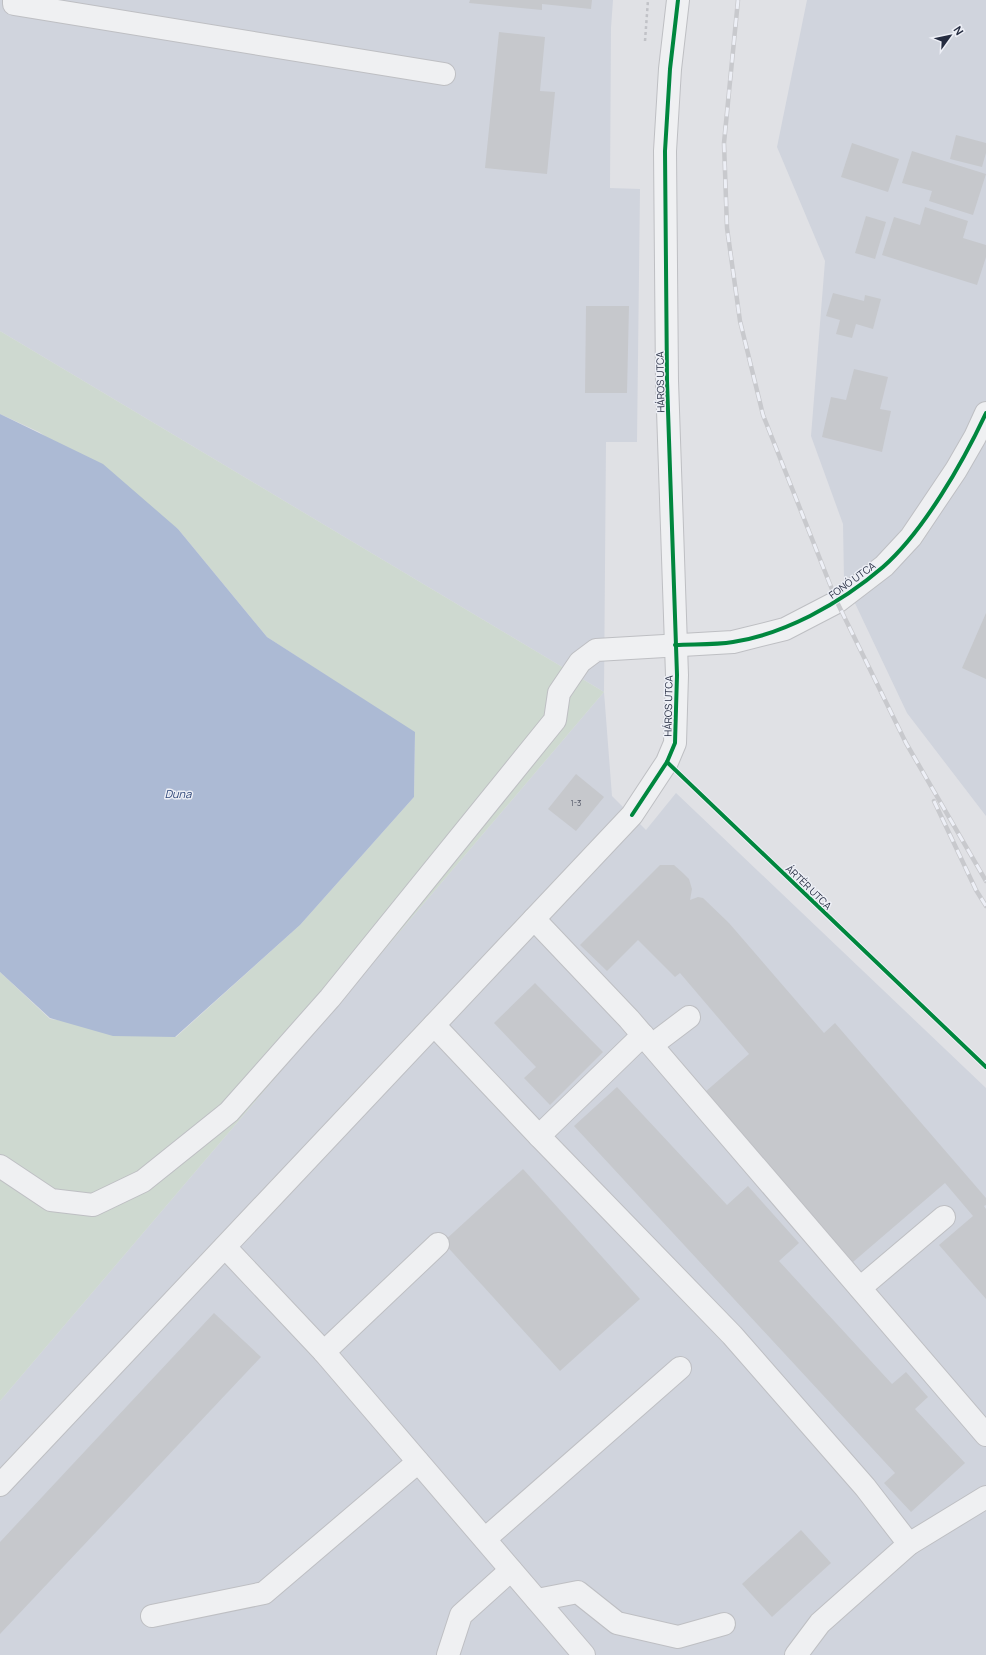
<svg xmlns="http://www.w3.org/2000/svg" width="986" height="1655" font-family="Manrope,sans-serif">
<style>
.built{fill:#d0d4dd}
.green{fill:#ced9d0}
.water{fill:#acbad4}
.building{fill:#c6c8cc}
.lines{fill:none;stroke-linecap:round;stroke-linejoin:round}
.minor-casing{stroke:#bebfc3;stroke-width:24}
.path{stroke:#c1c2c7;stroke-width:2.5;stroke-dasharray:3 3;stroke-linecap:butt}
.minor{stroke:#eff0f2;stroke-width:22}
.rail-casing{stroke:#c8c9cd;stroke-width:4.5}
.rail{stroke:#edeff6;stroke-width:3;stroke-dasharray:9;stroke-linecap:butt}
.cycleway-casing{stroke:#edeff6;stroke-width:6}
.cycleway{stroke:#00873e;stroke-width:4}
.labels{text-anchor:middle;stroke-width:3;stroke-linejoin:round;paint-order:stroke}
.number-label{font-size:8px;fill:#4f5464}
.street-label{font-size:10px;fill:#252c40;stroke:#edeff6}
.water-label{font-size:11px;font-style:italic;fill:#2c4577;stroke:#edeff6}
</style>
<rect width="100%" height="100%" fill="#e0e1e5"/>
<g class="built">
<path d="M0 0H613L611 28 610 188 640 189 637 442H606L604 692 612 796 646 830 676 793 986 1088V1655H0V1401L604 692 0 331Z"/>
<path d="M807 0H986V816L907 713 844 580 843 524 811 436 825 261 777 147Z"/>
</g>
<path class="green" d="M0 331 604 692 0 1401V972L50 1019 176 1037 300 925 414 797 415 733 267 637 178 529 39 432 0 414Z"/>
<path class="water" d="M0 414 103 464 178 529 267 637 415 732 414 797 300 925 175 1037 113 1036 50 1018 0 972Z"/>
<g class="building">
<path d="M470 0H592L591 9 542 4V10L469 3Z"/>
<path d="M499 32 545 37 540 91 555 92 547 174 485 168Z"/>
<path d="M956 135 986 143V153L982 167 950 159Z"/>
<path d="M852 143 899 159 888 192 841 177Z"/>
<path d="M912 151 986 174 973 215 929 201 932 191 902 183Z"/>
<path d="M925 207 968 221 963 238 986 245V257L977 285 882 255 894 217 920 225Z"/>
<path d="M866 216 886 222 875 259 855 253Z"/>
<path d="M833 293 864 301 865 295 881 299 873 329 856 324 852 338 836 334 840 320 826 316Z"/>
<path d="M586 306H629L627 393H585Z"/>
<path d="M854 369 888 377 880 409 891 411 882 452 822 437 831 397 846 400Z"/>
<path d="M986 613V679L962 668Z"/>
<path d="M576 774 604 797 576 831 548 809Z"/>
<path d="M660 865H674L683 873 689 879 692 889 690 900 698 897 703 898 729 923 824 1033 835 1023 986 1198V1205L984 1206 986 1209V1299L939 1245 973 1216 945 1183 853 1262 705 1092 749 1054 680 973 675 977 638 940 607 971 580 945Z"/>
<path d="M535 983 603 1052 550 1105 524 1078 536 1067 494 1023Z"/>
<path d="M617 1087 727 1205 748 1186 799 1243 779 1261 892 1384 906 1372 928 1397 915 1409 965 1463 911 1512 884 1483 895 1473 574 1126Z"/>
<path d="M523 1169 640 1299 560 1371 443 1242Z"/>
<path d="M214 1313 261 1357 0 1634V1542Z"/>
<path d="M801 1530 831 1563 772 1617 742 1584Z"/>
</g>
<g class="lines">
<defs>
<g id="minor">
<path d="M14 0V4L444 74"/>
<path d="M534 919 629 1019 986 1435"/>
<path d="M434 1025 539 1136 732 1335 865 1487 909 1544"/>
<path d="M652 1045 689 1017"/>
<path d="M539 1136 643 1035"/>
<path d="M0 1166 51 1200 93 1205 143 1181 229 1112 330 998 555 720 559 693 580 662 596 650 733 642 785 629 837 602 884 566 911 537 956 470 975 437 986 413"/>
<path d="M225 1247 324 1352 438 1244"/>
<path d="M860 1288 944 1217"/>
<path d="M324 1352 584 1655"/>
<path d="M0 1485 632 815 667 762 675 743 677 675 667 381 665 151 670 69 678 0"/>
<path d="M485 1539 680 1368"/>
<path d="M537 1600 578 1592 617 1623 678 1637 724 1624"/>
<path d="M152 1616 264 1593 418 1462"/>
<path d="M448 1655 461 1615 511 1570"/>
<path d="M796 1655 820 1623 909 1544 986 1497"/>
</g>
</defs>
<use href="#minor" class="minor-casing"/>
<path class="path" d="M645 41 648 0"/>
<use href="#minor" class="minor"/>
<defs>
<g id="rail">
<path d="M738 0 724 143 727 228 740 321 763 415 837 602 906 743 986 881"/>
<path d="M934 801 976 890 986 906"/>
</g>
</defs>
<use href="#rail" class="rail-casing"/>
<use href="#rail" class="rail"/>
<defs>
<g id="cycleway">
<path d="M675 645C694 644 715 645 733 642 760 638 786 628 810 616 837 602 861 586 883 567 924 531 963 462 986 413"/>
<path d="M667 762 986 1067"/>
<path d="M632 815 667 762 675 743 677 675 667 381 665 151 670 69 678 0"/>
</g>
</defs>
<use href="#cycleway" class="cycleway-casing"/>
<use href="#cycleway" class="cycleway"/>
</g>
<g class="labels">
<g class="number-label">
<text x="576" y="806">1-3</text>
</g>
<g class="street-label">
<text transform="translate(660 382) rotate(-91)" y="4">HÁROS UTCA</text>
<text transform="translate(852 580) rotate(-36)" y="4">FONÓ UTCA</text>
<text transform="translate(668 706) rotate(-89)" y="4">HÁROS UTCA</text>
<text transform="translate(809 887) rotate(44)" y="4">ÁRTÉR UTCA</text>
</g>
<g class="water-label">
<text x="178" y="798">Duna</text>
</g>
</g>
<g transform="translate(950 36) rotate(57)" stroke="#edeff6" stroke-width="3" paint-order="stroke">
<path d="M0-3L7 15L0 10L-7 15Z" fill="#252c40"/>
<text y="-6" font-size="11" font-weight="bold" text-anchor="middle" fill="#252c40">N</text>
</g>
</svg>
